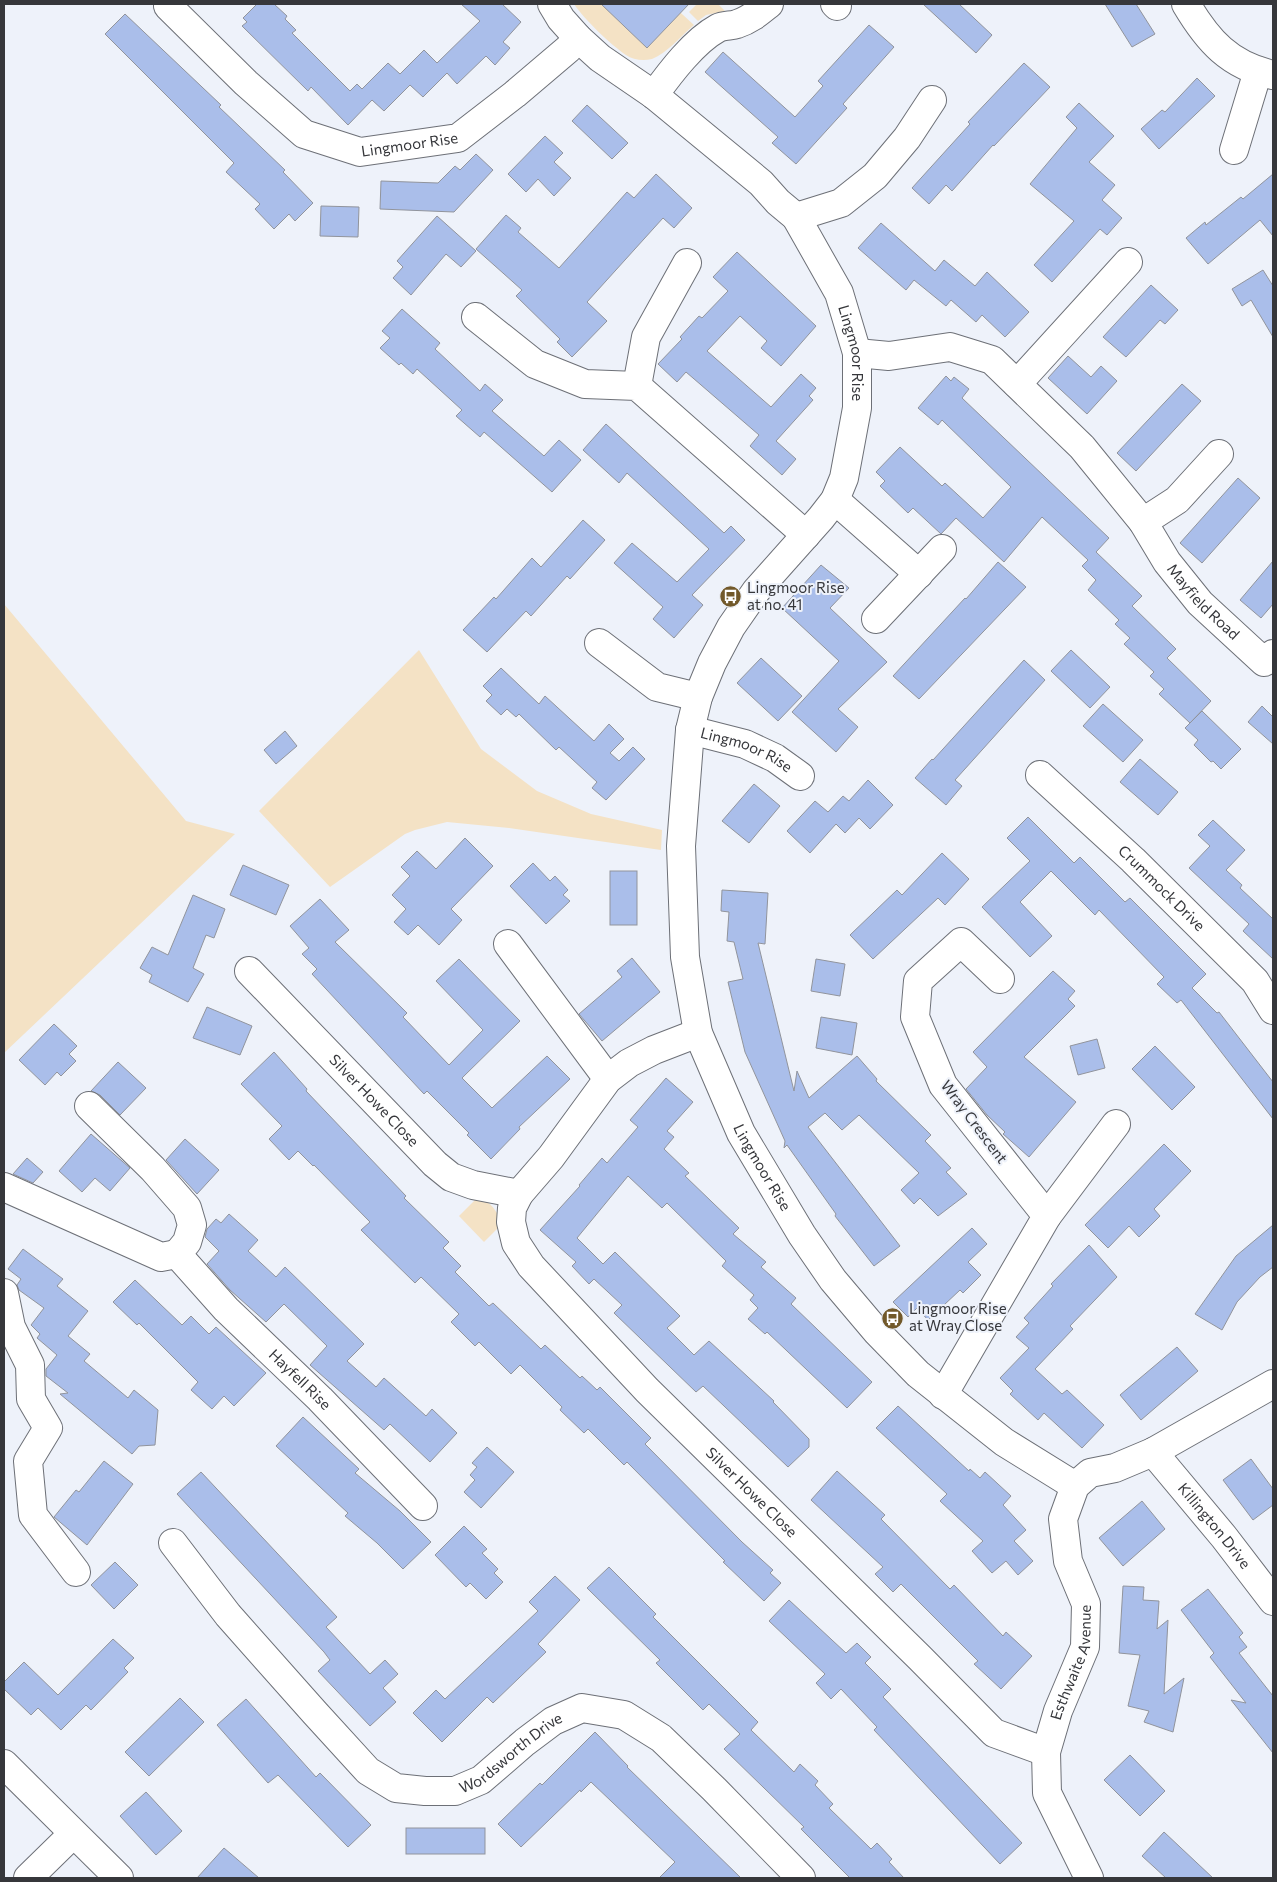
<svg xmlns="http://www.w3.org/2000/svg" width="1277" height="1882" font-family="Commissioner,sans-serif">
<style>
.green{fill:#f4e2c5}
.building{fill:#aabeea;stroke:#91949c}
.lines{fill:none;stroke-linecap:round;stroke-linejoin:round}
.minor-casing{stroke:#6d7077;stroke-width:30}
.minor{stroke:#fff;stroke-width:28}
.labels{text-anchor:middle;stroke-width:4;stroke-linejoin:round;paint-order:stroke}
.street-label{font-size:15px;fill:#36373b;stroke:#eef2fa}
.poi-label{font-size:15px;fill:#36373b;stroke:#eef2fa;text-anchor:start}
</style>
<rect width="100%" height="100%" fill="#eef2fa"/>
<g class="green">
<path d="M574 4H671L694 25C681 36 667 53 652 59 643 61 633 60 626 55 611 45 584 19 574 4Z"/>
<path d="M697 4H718L725 11 706 15 698 21 689 12Z"/>
<path d="M4 604 186 821 235 834 4 1053Z"/>
<path d="M419 650 481 749 537 791 591 814 662 830 661 850 509 828 447 822 415 830 405 834 330 887 259 811Z"/>
<path d="M477 1198C492 1202 496 1210 502 1224L484 1242 459 1216Z"/>
</g>
<g class="building">
<path d="M257 4H274L287 16 285 19 296 30 292 33 350 91 357 84 362 89 388 63 400 74 424 50 437 63 480 21 461 4H502L521 22 503 42 510 48 495 65 486 56 457 84 447 73 423 97 410 85 384 111 372 100 348 125 311 87 308 91 242 26 247 22 243 18Z"/>
<path d="M601 4H689L647 48Z"/>
<path d="M923 4H959L992 35 976 53Z"/>
<path d="M1105 4H1136L1155 34 1132 47Z"/>
<path d="M125 14 221 105 219 107 285 170 283 172 313 203 295 221 289 214 274 229 255 209 260 204 226 172 234 163 105 34Z"/>
<path d="M869 25 894 47 843 104 847 108 796 164 772 143 778 137 705 72 723 52 795 117 823 86 818 81Z"/>
<path d="M1024 63 1050 87 994 146 993 145 952 191 946 185 929 204 912 188 970 124 968 122Z"/>
<path d="M1197 78 1215 96 1159 149 1141 129 1162 110 1165 112Z"/>
<path d="M1079 103 1114 136 1089 162 1115 185 1102 200 1122 218 1107 235 1100 229 1052 282 1034 265 1074 221 1030 184 1077 128 1066 117Z"/>
<path d="M587 105 628 143 612 159 572 121Z"/>
<path d="M545 136 563 153 554 162 571 178 554 196 538 179 526 192 508 174Z"/>
<path d="M476 154 493 170 454 212 380 209 381 181 438 183 455 166 460 170Z"/>
<path d="M656 174 692 208 674 228 663 218 587 302 607 321 572 357 557 342 560 339 516 296 522 290 476 249 506 215 521 228 518 232 559 268 627 192 634 198Z"/>
<path d="M1273 174V236L1260 220 1208 264 1186 238 1205 222 1206 225 1241 197 1243 199Z"/>
<path d="M321 206 359 207 358 237 320 236Z"/>
<path d="M437 216 476 251 461 267 446 254 411 295 393 278 403 267 397 261Z"/>
<path d="M881 223 935 271 944 260 975 286 987 272 1029 312 1005 337 982 315 976 322 951 300 946 306 914 280 906 290 858 248Z"/>
<path d="M737 252 816 326 781 366 761 348 767 341 740 316 707 351 771 407 801 374 816 388 809 396 813 400 776 441 796 459 782 475 750 446 759 435 686 372 677 382 658 364 682 339 680 337 699 316 702 318 728 291 713 277Z"/>
<path d="M1263 270 1273 286V337L1251 300 1242 306 1232 289Z"/>
<path d="M1151 285 1178 310 1165 324 1160 320 1126 357 1103 337Z"/>
<path d="M402 309 440 343 435 349 480 391 485 384 503 400 492 411 544 456 559 440 581 460 552 492 484 432 480 437 456 416 462 410 417 369 413 374 401 363 399 365 380 348 390 338 382 331Z"/>
<path d="M1068 356 1091 377 1101 366 1117 381 1087 414 1048 378Z"/>
<path d="M946 376 951 381 954 377 969 389 962 398 1109 538 1096 552 1142 596 1132 606 1176 649 1167 658 1211 701 1190 723 1159 694 1164 689 1150 676 1154 672 1124 644 1130 638 1115 624 1119 620 1088 590 1096 580 1082 566 1088 560 1042 517 1004 562 956 518 941 534 913 508 908 513 880 486 885 481 876 472 900 447 942 486 945 483 983 518 1011 487 942 420 938 425 918 408Z"/>
<path d="M1182 384 1201 401 1136 471 1117 453Z"/>
<path d="M606 424 724 533 731 526 745 540 692 595 703 605 674 638 653 619 663 607 614 563 632 543 677 582 709 549 627 473 619 483 583 450Z"/>
<path d="M1238 478 1260 498 1202 563 1180 543Z"/>
<path d="M583 520 605 540 570 579 567 576 531 616 526 611 487 652 463 630 494 597 496 599 532 558 541 567Z"/>
<path d="M1273 561V604L1261 618 1240 600Z"/>
<path d="M998 562 1026 587 919 699 893 676 965 598 966 599Z"/>
<path d="M821 565 849 588 830 608 887 662 838 709 858 727 836 752 792 712 839 661 782 608Z"/>
<path d="M1071 650 1110 687 1090 708 1051 671Z"/>
<path d="M761 658 802 696 778 721 737 683Z"/>
<path d="M1024 660 1045 680 955 780 962 786 946 805 915 778 932 759 933 760Z"/>
<path d="M501 668 539 704 545 696 594 741 609 724 624 739 610 753 619 761 633 747 645 759 606 800 592 788 597 782 559 747 556 750 519 714 516 717 507 709 501 715 486 701 492 695 483 686Z"/>
<path d="M1103 704 1143 740 1123 762 1083 726Z"/>
<path d="M1262 706 1273 717V744L1248 722Z"/>
<path d="M1202 711 1241 749 1221 769 1213 761 1211 762 1194 745 1198 740 1185 728Z"/>
<path d="M285 731 297 746 276 764 264 750Z"/>
<path d="M1140 759 1178 792 1158 815 1120 782Z"/>
<path d="M868 780 893 805 870 829 859 818 845 833 836 824 810 853 787 831 815 801 828 812 843 796 849 801Z"/>
<path d="M754 784 780 806 749 843 722 821Z"/>
<path d="M1028 817 1074 863 1080 857 1125 902 1130 898 1206 974 1192 988 1217 1013 1219 1012 1273 1082V1119L1181 1000 1177 1003 1157 984 1164 977 1099 910 1095 915 1051 871 1020 902 1052 936 1030 957 982 907 1030 861 1007 838Z"/>
<path d="M1213 820 1245 850 1226 870 1242 885 1240 888 1273 919V959L1243 931 1249 924 1189 868 1210 846 1198 835Z"/>
<path d="M465 838 493 866 451 909 462 920 439 945 418 925 408 935 394 922 406 909 392 895 410 876 401 867 417 851 436 869Z"/>
<path d="M942 853 969 879 945 905 938 898 873 959 850 935 897 890 902 895Z"/>
<path d="M533 863 550 881 555 876 568 890 563 895 570 901 546 924 510 886Z"/>
<path d="M243 865 289 885 276 915 230 895Z"/>
<rect x="610" y="871" width="27" height="54"/>
<path d="M722 890 768 893 765 944 758 943 794 1091 797 1071 809 1098 857 1056 877 1079 876 1081 931 1135 925 1141 951 1168 946 1172 967 1194 938 1216 920 1198 914 1204 901 1190 919 1173 859 1115 842 1130 825 1113 808 1127 900 1246 874 1266 835 1216 836 1214 787 1145 784 1148 785 1141 745 1052 728 982 743 979 734 942 727 941 729 912 721 911Z"/>
<path d="M193 895 225 909 214 938 206 935 193 968 204 974 188 1002 149 982 152 975 140 968 152 947 168 955Z"/>
<path d="M320 899 349 930 335 942 407 1013 403 1017 449 1065 483 1030 436 981 459 959 520 1021 462 1078 492 1108 547 1056 570 1079 519 1127 520 1129 491 1159 467 1135 469 1133 427 1091 424 1094 312 974 317 969 302 954 309 948 290 926Z"/>
<path d="M632 958 660 992 602 1041 579 1014 622 977 617 971Z"/>
<path d="M816 959 845 964 840 996 811 991Z"/>
<path d="M1053 971 1075 991 1068 999 1075 1006 1024 1057 1076 1102 1029 1157 1003 1134 1005 1132 987 1115 966 1089 987 1067 973 1052Z"/>
<path d="M207 1007 252 1026 240 1055 193 1038Z"/>
<path d="M821 1017 857 1023 852 1055 816 1048Z"/>
<path d="M54 1024 77 1046 69 1054 76 1061 61 1076 57 1072 45 1085 19 1060Z"/>
<path d="M1097 1039 1105 1068 1078 1075 1070 1046Z"/>
<path d="M1155 1046 1195 1087 1172 1110 1132 1069Z"/>
<path d="M274 1052 307 1089 306 1091 406 1196 404 1198 449 1242 443 1248 461 1266 455 1272 489 1306 493 1303 541 1349 545 1345 580 1378 582 1376 597 1390 600 1387 651 1438 645 1444 742 1542 773 1570 770 1573 781 1583 764 1601 723 1562 725 1561 627 1462 624 1465 588 1429 584 1433 560 1410 562 1407 520 1365 511 1374 479 1342 475 1346 451 1322 459 1314 421 1277 415 1283 361 1230 370 1222 314 1165 313 1166 298 1151 289 1160 269 1139 282 1126 241 1084Z"/>
<path d="M118 1062 146 1088 120 1115 100 1095 91 1091Z"/>
<path d="M666 1078 693 1102 667 1131 674 1137 664 1149 689 1173 685 1176 739 1228 733 1234 766 1262 761 1267 796 1298 791 1304 872 1382 847 1408 767 1332 765 1334 748 1319 758 1308 750 1300 754 1295 722 1266 726 1261 667 1203 662 1208 628 1176 577 1238 603 1264 615 1252 680 1316 667 1328 694 1355 709 1341 774 1401 773 1402 809 1439V1447L788 1467 703 1386 696 1392 614 1313 622 1305 594 1279 589 1284 572 1266 576 1262 540 1230 580 1186 579 1185 602 1158 607 1163 638 1127 630 1120Z"/>
<path d="M91 1134 130 1168 110 1191 95 1178 82 1192 59 1171Z"/>
<path d="M185 1139 219 1170 197 1194 166 1160Z"/>
<path d="M1164 1144 1191 1171 1154 1209 1160 1216 1139 1237 1129 1226 1108 1248 1085 1225Z"/>
<path d="M27 1158 43 1172 33 1183 13 1174Z"/>
<path d="M229 1214 258 1240 248 1251 276 1277 285 1267 364 1344 347 1361 376 1387 384 1378 426 1416 432 1409 457 1433 430 1462 390 1424 384 1430 310 1365 327 1346 284 1304 266 1322 230 1290 207 1264 219 1251 205 1237 207 1229 216 1219 221 1223Z"/>
<path d="M1273 1225V1267L1260 1277 1237 1302 1222 1330 1195 1314 1236 1256Z"/>
<path d="M972 1228 987 1244 968 1262 981 1275 963 1293 960 1290 928 1320 917 1308 908 1317 893 1302Z"/>
<path d="M1089 1245 1117 1277 1070 1326 1073 1329 1035 1369 1062 1394 1067 1390 1104 1425 1082 1448 1044 1413 1038 1420 1010 1394 1013 1391 1000 1378 1029 1348 1016 1337 1029 1323 1024 1318 1053 1286 1051 1284Z"/>
<path d="M23 1249 63 1279 57 1286 88 1311 68 1336 90 1354 84 1361 128 1398 134 1390 158 1410 155 1445 139 1446 132 1454 60 1394 68 1393 46 1376V1369L57 1355 37 1338 40 1334 31 1325 44 1308 19 1290 17 1285 21 1279 8 1269Z"/>
<path d="M135 1280 182 1325 191 1316 209 1334 216 1327 266 1373 234 1406 224 1396 212 1409 191 1390 198 1382 139 1323 137 1325 113 1302Z"/>
<path d="M1177 1347 1198 1371 1141 1420 1120 1395Z"/>
<path d="M898 1406 969 1471 970 1469 980 1478 985 1472 1011 1496 1003 1505 1026 1530 1014 1541 1033 1561 1018 1575 1006 1561 992 1573 972 1551 983 1541 940 1501 947 1494 876 1428Z"/>
<path d="M303 1417 359 1469 355 1473 400 1511 431 1542 403 1569 377 1543 345 1516 348 1513 276 1446Z"/>
<path d="M487 1447 514 1472 481 1508 464 1492 475 1480 470 1475 477 1467 472 1463Z"/>
<path d="M1251 1459 1273 1489V1505L1253 1520 1223 1480Z"/>
<path d="M104 1461 133 1484 87 1545 54 1517 76 1490 79 1492Z"/>
<path d="M837 1471 885 1515 881 1519 950 1589 954 1585 1003 1636 1006 1632 1032 1656 1001 1689 974 1664 978 1661 901 1584 893 1592 875 1574 883 1567 811 1500Z"/>
<path d="M201 1472 337 1617 326 1627 370 1674 385 1660 398 1674 383 1688 396 1702 370 1726 318 1671 330 1660 324 1652 177 1494Z"/>
<path d="M1142 1501 1165 1529 1123 1566 1099 1538Z"/>
<path d="M464 1526 487 1549 482 1553 498 1569 494 1573 503 1582 486 1599 470 1583 466 1587 435 1555Z"/>
<path d="M115 1562 138 1585 114 1609 91 1585Z"/>
<path d="M609 1567 656 1614 653 1617 758 1722 751 1730 794 1772 800 1764 818 1781 815 1785 833 1804 829 1808 871 1849 877 1843 892 1859 889 1862 904 1878H850L801 1829 804 1827 724 1749 740 1734 709 1704 703 1710 656 1663 660 1660 587 1588Z"/>
<path d="M555 1576 580 1600 538 1644 546 1652 493 1703 487 1697 442 1742 413 1713 436 1690 445 1699 538 1611 529 1602Z"/>
<path d="M1123 1586 1144 1587 1143 1600 1159 1601 1157 1629 1168 1620 1164 1694 1184 1678 1173 1732 1144 1722 1149 1711 1128 1706 1140 1655 1119 1653Z"/>
<path d="M1208 1589 1243 1633 1239 1637 1247 1647 1239 1653 1273 1696V1753L1231 1700 1246 1703 1210 1657 1214 1653 1181 1610Z"/>
<path d="M789 1600 846 1653 857 1643 871 1657 865 1663 891 1689 883 1697 1022 1843 1000 1864 874 1730 877 1727 841 1689 831 1699 816 1683 825 1674 769 1621Z"/>
<path d="M113 1639 134 1658 124 1668 128 1672 91 1710 86 1705 61 1730 38 1708 31 1715 4 1689V1682L24 1662 58 1695Z"/>
<path d="M180 1698 204 1722 149 1776 125 1752Z"/>
<path d="M246 1699 316 1777 320 1773 371 1825 348 1847 278 1775 268 1783 217 1725Z"/>
<path d="M595 1732 628 1766 627 1767 741 1878H659L675 1862 591 1782 581 1792 580 1790 521 1847 498 1824 540 1783 542 1785Z"/>
<path d="M1130 1755 1165 1791 1140 1816 1104 1780Z"/>
<path d="M146 1792 182 1831 156 1855 120 1816Z"/>
<rect x="406" y="1828" width="79" height="26"/>
<path d="M1164 1832 1213 1878H1166L1142 1856Z"/>
<path d="M224 1848 259 1878H197Z"/>
</g>
<g class="lines">
<defs>
<g id="minor">
<path id="s1" d="M169 4 168 6 246 83 304 134 360 152 458 138 515 94 568 49 578 38"/>
<path id="s2" d="M552 4 561 19 578 38 600 58 654 95 761 183 778 202 796 217 839 293 857 353V408L844 478 835 500 821 518 756 591 731 627 712 663 698 697 690 730 681 846 685 957 698 1033 741 1133 802 1235 833 1280 877 1332 918 1374 1004 1442 1075 1486"/>
<path d="M835 4 837 6"/>
<path d="M1186 4C1208 41 1229 65 1273 75"/>
<path d="M654 95C670 73 694 41 718 28 724 25 731 26 737 24 750 20 759 12 769 4"/>
<path d="M1234 150 1258 71"/>
<path d="M796 217 841 203 875 176 907 138 932 100"/>
<path d="M476 317 535 364 585 384 637 386 806 535"/>
<path id="s3" d="M857 353 889 356 950 347 992 360 1082 447 1143 522 1167 562 1200 603 1264 662 1273 654"/>
<path d="M1017 384 1128 262"/>
<path d="M637 386 646 337 687 263"/>
<path d="M835 500 919 574"/>
<path d="M1143 522 1177 500 1219 454"/>
<path d="M876 619 942 549"/>
<path d="M599 643 657 687 698 697"/>
<path id="s4" d="M690 730 745 744 775 758 800 776"/>
<path id="s5" d="M1040 775 1133 860 1255 981 1273 1010"/>
<path d="M508 944 608 1079"/>
<path id="s6" d="M249 971 435 1164 451 1177 473 1185 519 1194"/>
<path id="s7" d="M698 1033 654 1050 629 1063 608 1079 551 1157 519 1194 512 1208 511 1222 516 1243 531 1266 647 1390 920 1658 994 1733 1046 1752"/>
<path d="M89 1106 153 1169 187 1208 192 1225 187 1242 177 1254"/>
<path id="s8" d="M4 1187 161 1257 177 1254 226 1309 320 1399 423 1506"/>
<path d="M1047 1216 1116 1124"/>
<path d="M4 1293 11 1327 30 1365 31 1399 48 1428 28 1461 33 1515 76 1572"/>
<path d="M943 1395 1047 1216 943 1085 915 1017 918 981 961 942 1000 979"/>
<path id="s9" d="M1153 1452 1224 1537 1273 1601"/>
<path id="s10" d="M173 1543 228 1615 315 1713 368 1771 396 1788 425 1791H455L481 1780 525 1742 553 1721 582 1708 624 1715 661 1738 714 1789 801 1878"/>
<path d="M4 1764 119 1878"/>
<path d="M28 1878 73 1834"/>
<path id="s11" d="M1089 1878 1047 1793 1046 1752 1058 1711 1085 1647 1086 1604 1068 1561 1063 1519 1075 1486 1090 1473 1115 1468 1153 1452 1273 1384"/>
</g>
</defs>
<use href="#minor" class="minor-casing"/>
<use href="#minor" class="minor"/>
</g>
<defs>
<symbol id="bus-disc" viewBox="-11 -11 22 22"><circle r="9.5" fill="#72592a" stroke="#eef2fa"/><path d="M-5-6H5V4H4V6H2V4H-2V6H-4V4H-5ZM-3.5-4V0h7V-4ZM-3.5 1.2v1.5H-2V1.2ZM2 1.2v1.5H3.5V1.2Z" fill="#fff"/></symbol>
</defs>
<g fill-rule="evenodd">
<use href="#bus-disc" x="718" y="584" width="25" height="25"/>
<use href="#bus-disc" x="880" y="1306" width="25" height="25"/>
</g>
<g class="labels">
<g class="street-label">
<text dy="5" stroke="none"><textPath href="#s1" startOffset="298">Lingmoor Rise</textPath></text>
<text dy="5" stroke="none"><textPath href="#s2" startOffset="475">Lingmoor Rise</textPath></text>
<text dy="5" stroke="none"><textPath href="#s3" startOffset="460">Mayfield Road</textPath></text>
<text dy="5" stroke="none"><textPath href="#s4" startOffset="60">Lingmoor Rise</textPath></text>
<text dy="5" stroke="none"><textPath href="#s5" startOffset="166">Crummock Drive</textPath></text>
<text dy="5" stroke="none"><textPath href="#s6" startOffset="180">Silver Howe Close</textPath></text>
<text transform="translate(974 1122) rotate(53)" y="5">Wray Crescent</text>
<text dy="5" stroke="none"><textPath href="#s2" startOffset="1355">Lingmoor Rise</textPath></text>
<text dy="5" stroke="none"><textPath href="#s8" startOffset="364">Hayfell Rise</textPath></text>
<text dy="5" stroke="none"><textPath href="#s7" startOffset="642">Silver Howe Close</textPath></text>
<text dy="5" stroke="none"><textPath href="#s9" startOffset="96">Killington Drive</textPath></text>
<text dy="5" stroke="none"><textPath href="#s11" startOffset="230">Esthwaite Avenue</textPath></text>
<text dy="5" stroke="none"><textPath href="#s10" startOffset="460">Wordsworth Drive</textPath></text>
</g>
<g class="poi-label">
<text x="747" y="593">Lingmoor Rise<tspan x="747" dy="17">at no. 41</tspan></text>
<text x="909" y="1314">Lingmoor Rise<tspan x="909" dy="17">at Wray Close</tspan></text>
</g>
</g>
<rect width="1277" height="1882" fill="none" stroke="#36373b" stroke-width="10"/>
</svg>
